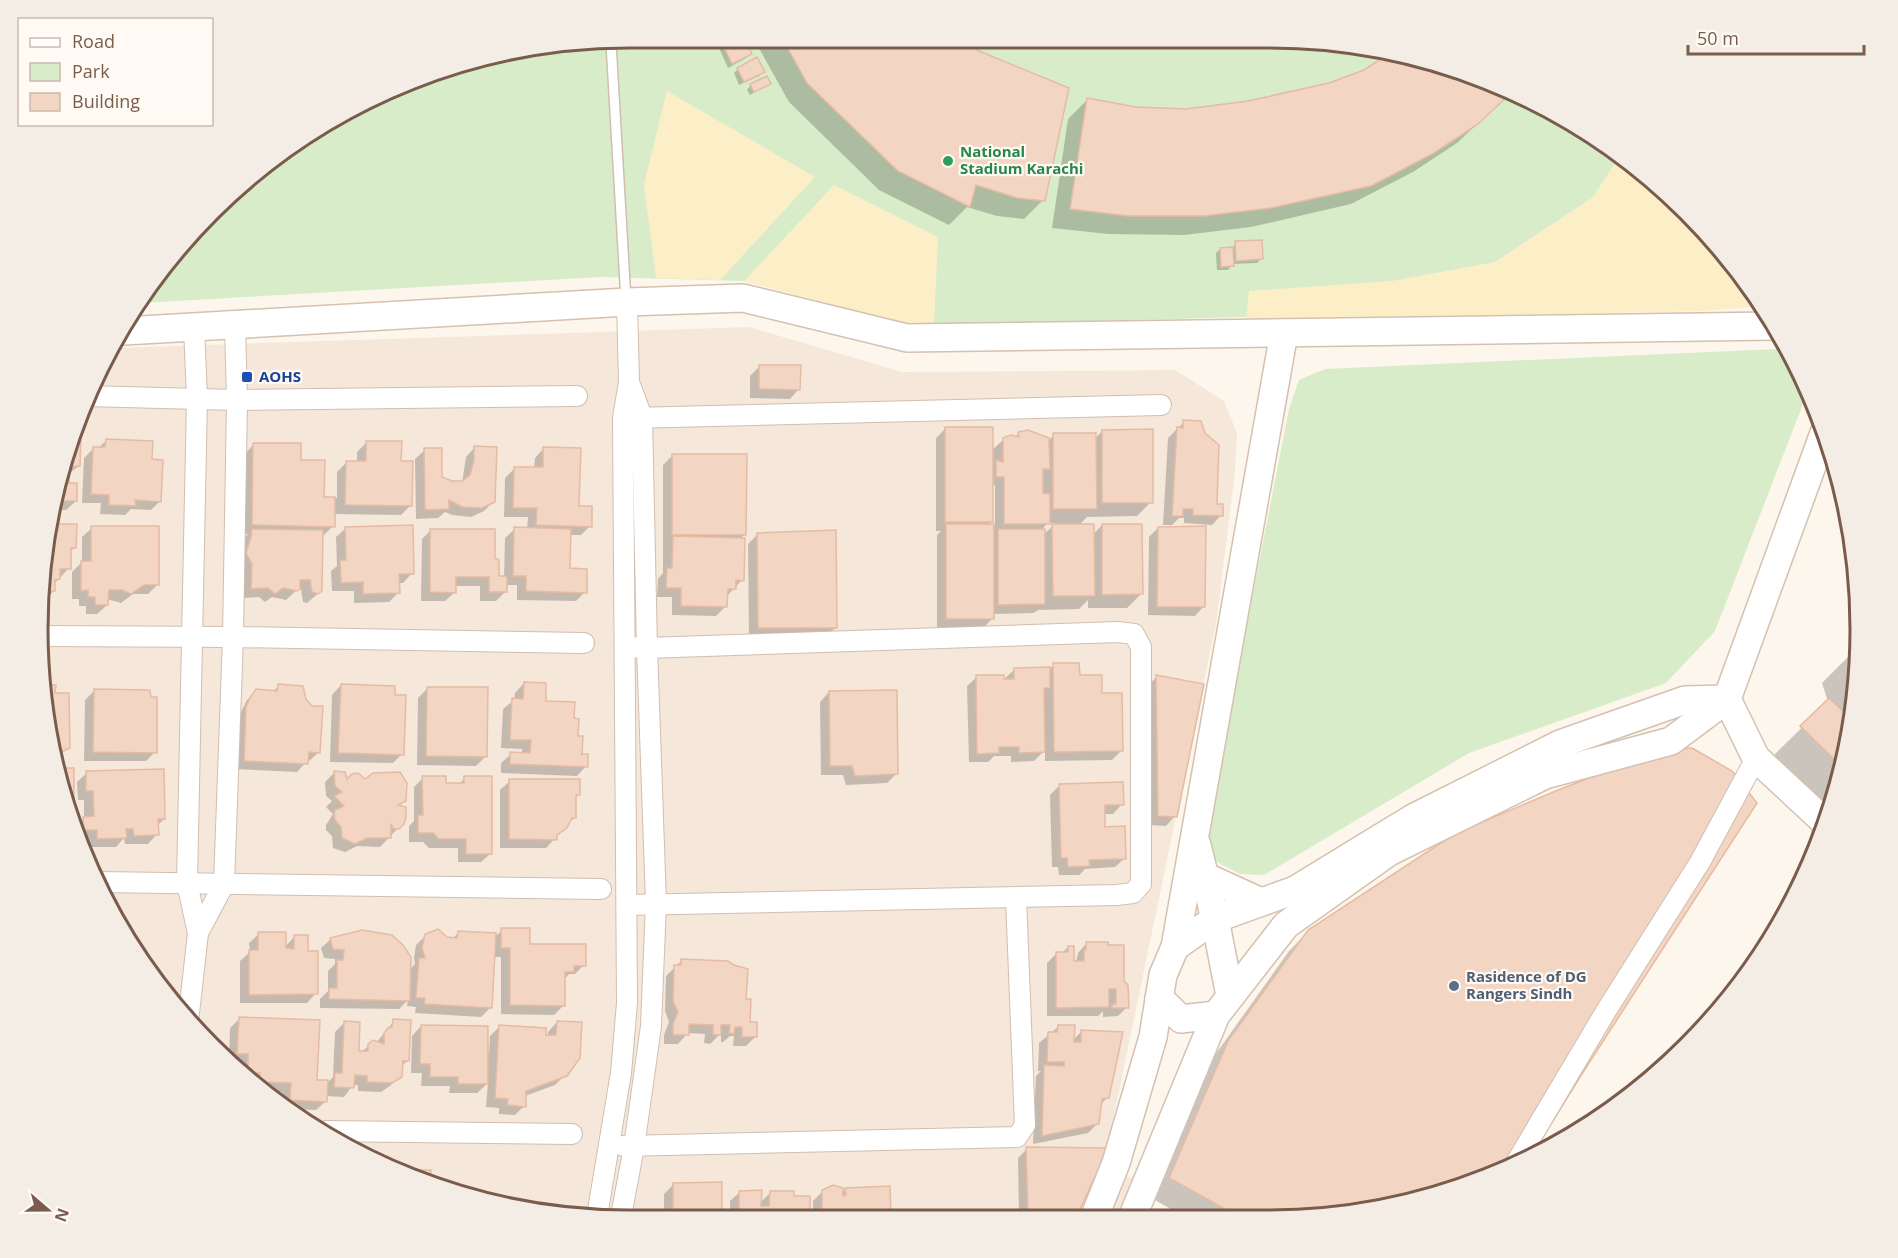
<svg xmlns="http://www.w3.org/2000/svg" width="1898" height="1258" font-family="'Open Sans',sans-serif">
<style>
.residential{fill:#f5e8da}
.green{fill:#d8ecc9}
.sand{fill:#fcefc7}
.shadow{fill:#0003;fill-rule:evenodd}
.building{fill:#f3d5c3;stroke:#e6bba3;stroke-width:1.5}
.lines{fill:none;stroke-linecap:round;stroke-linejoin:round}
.lane-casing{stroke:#d1beb0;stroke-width:12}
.street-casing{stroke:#d1beb0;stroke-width:22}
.secondary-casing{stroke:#d6c0b0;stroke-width:30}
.lane{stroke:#fff;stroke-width:9}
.street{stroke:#fff;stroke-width:20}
.secondary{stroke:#fff;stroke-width:27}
.leisure-dot{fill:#2e9e5b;stroke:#fffaf3;stroke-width:2}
.transit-dot{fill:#1a4fb4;stroke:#fffaf3;stroke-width:2}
.service-dot{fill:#5c6f8a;stroke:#fffaf3;stroke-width:2}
.labels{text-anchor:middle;stroke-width:4.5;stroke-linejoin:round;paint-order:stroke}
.leisure-label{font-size:15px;font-weight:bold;fill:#27864d;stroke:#fffaf3;text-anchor:start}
.transit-label{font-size:15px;font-weight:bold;fill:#164399;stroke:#fffaf3;text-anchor:start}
.service-label{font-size:15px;font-weight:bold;fill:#4e5e75;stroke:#fffaf3;text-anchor:start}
.rim{fill:none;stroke:#7a5c4d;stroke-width:3}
</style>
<rect width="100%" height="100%" fill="#fdf6ec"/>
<g class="residential">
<path d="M749 327 902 372 1175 370 1224 401 1237 433 1235 472 1216 624 1107 1149 1079 1218 551 1215 439 1189 368 1160 239 1073 184 1019 117 925 58 782 39 668V590L58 476 82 403 114 348Z"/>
<path d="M1106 1168 1155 1187 1142 1218H1085Z"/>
</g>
<g class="green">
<path d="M551 43H1347L1459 69 1530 98 1659 185 1738 269 1759 303 915 326 744 281 600 277 140 303 160 269 211 211 300 137 439 69Z"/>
<path d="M1777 349C1798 359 1802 369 1808 391L1715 631 1666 683 1469 753 1264 875 1240 874 1215 861 1205 839 1289 409 1299 380 1325 369Z"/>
</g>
<g class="sand">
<path d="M667 91 815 177 720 280 656 278 644 184Z"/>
<path d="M1619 157 1659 185 1738 269 1762 306 1704 311 1246 320 1249 291 1392 281 1495 262 1592 198Z"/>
<path d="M834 185 938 237 934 326H915L744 281Z"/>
</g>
<g class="shadow">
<path d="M726 43H745L751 54 746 58 728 68 719 48Z"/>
<path d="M756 43H966L979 52 1043 200 1024 219 997 216 967 207 949 225 879 190 789 102Z"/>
<path d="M1391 53 1459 69 1512 91 1457 143 1413 172 1351 204 1251 227 1184 235 1108 234 1052 228 1068 119 1087 100 1136 108 1186 111 1248 102 1329 84 1365 71Z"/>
<path d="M738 69 763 72 759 76 739 85 734 73Z"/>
<path d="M769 83 750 95 747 90 751 85Z"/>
<path d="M1236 243 1261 259 1257 263 1232 264 1228 270H1217L1216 253 1220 249H1232Z"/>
<path d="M760 366 799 389 790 399 750 398V376Z"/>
<path d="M1184 422 1215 505 1221 515 1212 525 1184 523V518H1179L1172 525H1163L1168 438Z"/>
<path d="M945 429 991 451 1004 439 1014 438 1019 433 1049 440 1054 435 1095 439 1102 431 1151 502 1137 516 1087 517 1078 526 1093 535 1102 525 1141 594 1127 608H1088V600L1079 609 1038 610 1034 613 993 614V618L983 628H937V535L941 531H936V438ZM992 485H995V525H987L992 521ZM1048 523H1056L1043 535 1041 530Z"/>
<path d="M71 436H79V466L67 475V484L76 501 66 510H52L58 476Z"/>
<path d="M106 441 150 461 160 501 151 510 131 509 125 515 100 514 101 503H82L84 458 94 448H98Z"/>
<path d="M367 442 400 463 411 505 401 515 334 514 333 526 324 535H321V591L307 603 303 602 301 589H298L286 600 272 597 265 602 259 597 242 598 243 540 248 534H243L245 454 254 444 299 461 322 498H337V472L346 463H357V452Z"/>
<path d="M475 447 494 501 484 511 471 517 452 515 445 512 438 518 416 519 415 459 425 450 441 478 451 482 462 483 466 457Z"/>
<path d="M544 448 590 526 581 535H569L568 570 585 592 576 601 517 600V585H505V592L496 601H480V586H455V592L445 601H421L422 539 431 530 493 559 497 578H504L505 538 515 529H527L528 517H504L505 478 515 468 534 469 535 458Z"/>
<path d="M672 456 745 534 740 539 742 580 726 597V606L716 616 672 615V597H657L658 579 663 573V465Z"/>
<path d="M49 525 75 526V547L69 553V568L54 584V591L44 600H39Z"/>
<path d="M92 528 157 585 148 594H133L121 603 107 599V605L97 614H86V606H79V599H72V572L82 562V537Z"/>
<path d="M346 528 412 573 403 583H398V593L389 602 354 603V591H332L331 571 337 566 336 537Z"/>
<path d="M1158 528 1204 606 1195 616 1148 615 1149 537Z"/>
<path d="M758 534 836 627 826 637H749L748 544Z"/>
<path d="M1857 653 1855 707 1853 718 1849 719 1852 722 1831 810 1774 755 1828 702 1822 683 1850 655Z"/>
<path d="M1054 665 1101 695 1121 751 1112 760 1045 761V750L1034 761 1011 762V756H994L988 762H969L967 686 977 677 1002 681 1015 669 1048 670Z"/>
<path d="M1157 677 1175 816 1166 826 1149 825 1147 686Z"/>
<path d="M524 683 544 703 573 719 580 755 586 766 577 776 501 773V763L511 754H522V749L501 748 503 709 514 700 515 693Z"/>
<path d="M341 685 402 754 393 763 330 762 332 695Z"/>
<path d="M42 686 55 687 54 695 68 747 54 759Z"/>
<path d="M279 686 319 752 309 761H307L297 772 235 769 238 718 247 700 257 690 272 692Z"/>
<path d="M428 688 486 756 476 766 417 765 418 698Z"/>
<path d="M94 691 155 752 146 761H84L85 700Z"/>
<path d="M829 692 897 773 887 783 846 785 843 775H821L820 702Z"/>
<path d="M87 773 164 819 157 826V834L148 844H125L124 838 116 847H89L88 839H81L76 826 84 817V800H78L77 782Z"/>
<path d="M334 773 346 782 365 781 405 800 399 806 403 823 380 847 357 846 345 852 333 848 332 836 326 830V825L333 814 326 807 332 801 326 796 325 782Z"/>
<path d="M423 778 445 785H458L465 778 491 853 481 862H458V848H429L423 842H409V826L414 821V787Z"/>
<path d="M510 781 579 794 574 799V818L546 848H500V790Z"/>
<path d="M1059 786 1122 804 1113 814H1103L1104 828 1125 858 1115 867 1085 869 1079 875H1059L1058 867H1052L1050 795Z"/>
<path d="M502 930 528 945 584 965 575 974H569L564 980V1005L554 1015 501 1014V957H494L490 1008 481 1017 415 1013 416 1007 407 1006 408 1000 399 1009 320 1008V999L328 991V971L335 964V959L324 958 321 948 331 939 409 970 415 964 414 958 416 945 426 935 452 939 458 933 497 935Z"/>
<path d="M1309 931 1579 1076 1527 1161 1422 1200 1307 1219H1189L1151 1198 1210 1062 1289 951Z"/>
<path d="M259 934 285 947 294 937 306 952 316 993 307 1003H240V961L250 952 249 943Z"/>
<path d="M1087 943 1106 946 1122 982 1127 1007 1118 1016 1103 1017V1011L1098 1016H1047V963L1057 953H1062L1068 947 1072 962H1076L1078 953Z"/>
<path d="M681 961 745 1000 748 1023 755 1037 746 1046H733L734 1036H730L723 1042H721V1033L710 1044 704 1043 705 1034 688 1033 678 1044H664V1035L669 1022 665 1011 666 976Z"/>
<path d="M240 1018 316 1082H328L333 1077 335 1032 344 1023 357 1052H362L369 1045 376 1043 394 1021 407 1061 401 1067 400 1076 390 1086 381 1092 358 1091V1085H353L344 1097 326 1096V1101L316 1110 293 1109 282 1102V1092H266L239 1074 240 1063H229L230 1028Z"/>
<path d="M557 1022 565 1075 555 1085 525 1096 524 1106 515 1115 499 1114V1108L486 1107 488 1083 477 1093H449L450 1086H421L422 1073H411L412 1036 421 1026 489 1053 490 1036 500 1026 548 1036V1032Z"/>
<path d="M1058 1027 1073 1040 1082 1031 1108 1097 1099 1106 1097 1124 1088 1133 1033 1144 1036 1076 1041 1071H1038L1039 1043Z"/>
<path d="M1027 1149H1105L1075 1218H1019L1018 1158Z"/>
<path d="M720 1183V1216H664V1194L674 1184Z"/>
<path d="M889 1188V1217H813V1201L823 1191 841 1194 846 1189Z"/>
<path d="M740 1192 760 1203 770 1193 792 1198 809 1217 730 1216V1201Z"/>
</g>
<g class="building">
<path d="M722 43H747L752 54 732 64Z"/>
<path d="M785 43H969L979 51 1069 88 1045 201 1017 198 976 185 970 207 898 171 807 83Z"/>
<path d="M1390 53 1459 69 1513 91 1478 124 1434 153 1371 186 1271 208 1204 216H1128L1070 209 1087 98 1136 107 1186 109 1248 101 1329 83 1364 70Z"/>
<path d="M757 57 765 72 744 82 737 68Z"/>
<path d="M767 76 771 84 754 92 750 84Z"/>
<path d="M1262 240 1263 259 1236 261 1235 241Z"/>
<path d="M1233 247 1234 266 1221 267 1220 248Z"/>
<path d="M759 365H801L800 390 759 389Z"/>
<path d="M1183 420 1201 421 1205 433 1219 445 1217 504H1223V516L1193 515V509H1183V516H1172L1177 427 1183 428Z"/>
<rect x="945" y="427" width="48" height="95"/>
<path d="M1153 429V503H1102V430Z"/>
<path d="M1028 430 1049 438 1050 469H1043V493L1050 494V524H1004V477H996V460L1003 462V438L1011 435 1019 437 1018 432Z"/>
<path d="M1053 433H1096L1097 509H1053Z"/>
<path d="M72 434H81L80 466 69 467V483H77V501H53L58 476Z"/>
<path d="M106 439 153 441 152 459 163 460 161 502 135 500 136 506 109 505V495L91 494 93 447H105Z"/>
<path d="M366 441H402L401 461H413L412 506 345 505 346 461H366Z"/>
<path d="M253 443H301V460H325L324 497H335V527L252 525Z"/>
<path d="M474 446 497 447 495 502 482 508 462 507 449 500V509L425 510 424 448H442V477L452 481H462L470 475 474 460Z"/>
<path d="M543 447 581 448 579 506H592V527L536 525 537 508H513L514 467H543Z"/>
<path d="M672 454H747L746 535H672Z"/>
<path d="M50 524H77L76 548H71V569H60V579L55 580V591L39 592Z"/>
<rect x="946" y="524" width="48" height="95"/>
<path d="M1052 524H1094L1095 596H1053Z"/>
<path d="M1102 524H1142L1143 594 1102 595Z"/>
<path d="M413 525 414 574H399L400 593 363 594V582L341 583 340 560H346L345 527Z"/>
<path d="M91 526H159V585H144L131 594 122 590H109L108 605H95V597H88V590L81 591V561H91Z"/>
<path d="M1206 526 1205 607H1157L1158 527Z"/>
<path d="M514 527 571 529 570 568 587 569V593L526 591V576H513Z"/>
<path d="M252 529 323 530 322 591 318 594 312 592 310 580H300V589L297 591 283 588 275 594 268 588 251 589 252 564 246 553 251 537Z"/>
<path d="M430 529H495V558L499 560V576H507V592H489V577H456V593L430 592Z"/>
<path d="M998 529H1045V604L998 605Z"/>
<path d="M836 530 837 628H758L757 533Z"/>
<path d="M673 536 745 538 744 581 736 580V589H728L727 607 681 606V588H666L667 568H672Z"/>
<path d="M1857 652 1856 679 1849 654Z"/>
<path d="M1053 663H1079L1080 675H1102V693H1122L1123 751 1054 752Z"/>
<path d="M1050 667V688H1044L1045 752 1019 753V747H999V753L977 754 976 675H1004V679H1014V668Z"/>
<path d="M1156 675 1204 684 1177 817 1158 816Z"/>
<path d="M524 682 546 683V701L575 702 574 718 579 719 578 736H583L582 754H588V767L510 764V752L530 753 531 740H510L512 698 523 699Z"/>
<path d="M278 684 303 686 306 699 312 706H323L320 753 309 752 308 764 244 761 246 707 250 698 256 689 277 691Z"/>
<path d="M341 684 395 686V695H406L404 755 338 753Z"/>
<path d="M42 685H56L55 693H69L70 748 53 756Z"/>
<path d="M427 687H488L487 757 426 756Z"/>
<path d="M94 689 150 690 151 697H157V753L93 752Z"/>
<path d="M897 690 898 774 855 776 852 766H830L829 691Z"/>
<path d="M1829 698 1852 720 1841 766 1800 726Z"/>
<path d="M1692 748 1732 771 1757 803 1580 1077 1529 1160 1422 1200 1307 1219H1243L1169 1178 1228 1041 1308 930 1456 833 1563 788 1663 750Z"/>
<path d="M55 768H74V817H72L58 782Z"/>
<path d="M164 769 165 819H158L159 835 134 836 133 829H126L127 838 97 839V830H84L83 817 94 816 93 791H86V771Z"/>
<path d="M334 771 345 772 347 779 352 774 358 773 365 779 373 773 400 772 407 783 406 801 398 805 406 807V818L404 824 399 829H394L391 825V838H367L355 844 342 838 341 827 335 820 334 814 335 810 344 806 334 796 342 792 335 786Z"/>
<path d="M422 776H446V783H464V776H492V854H466V839H439L433 833H418V815H423Z"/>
<path d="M509 779H580V795H576V818H572L567 828 557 835V840L509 839Z"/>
<path d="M1123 782 1124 805H1105V827L1125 826 1126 859 1089 860 1090 866 1068 867 1067 858H1061L1059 784Z"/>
<path d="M501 928H530V944H586V966H574V972H565V1006L510 1005V948H501Z"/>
<path d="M438 929 447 937 457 938 458 931 496 933 492 1008 424 1004 425 998H416L419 958H425L422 948 425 934Z"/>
<path d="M362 930 392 935 403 945 411 957 410 1001 329 999V988H337V960H343L344 950 333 949 330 938Z"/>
<path d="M258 932H286V948L294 949V935H308V951H318V994L249 995V950H258Z"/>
<path d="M1086 942H1108V945H1124V981L1128 985 1129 1008H1112V1004H1116V989H1109V1007L1056 1008V952H1068V946H1074V961H1084V950H1086Z"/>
<path d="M681 959 728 961 734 965 748 969 746 999H751L750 1022H757V1037H742V1027H735L734 1034 729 1033 730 1025H721V1035H713V1025L689 1024V1035H673V1024L678 1012 673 1001 674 965H681Z"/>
<path d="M239 1017 320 1020 317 1080H328L327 1102 290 1100 291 1083 259 1082 260 1073 248 1072V1054H237Z"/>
<path d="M393 1019 411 1020 409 1061H403L402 1077 392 1083 367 1082V1076L355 1075 354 1088 334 1087 335 1073H342L344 1021 360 1022 359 1051H368V1044L373 1040 384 1044V1033L388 1028 392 1027Z"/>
<path d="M557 1021 582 1022 580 1058 567 1076 526 1091V1107L507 1105 508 1099 495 1098 499 1025 546 1028V1035H556Z"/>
<path d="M421 1025 488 1026V1084H458V1077H430V1064H420Z"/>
<path d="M1058 1025H1075L1074 1042H1081V1030L1123 1032 1109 1098 1102 1099 1099 1124 1042 1136 1044 1065 1064 1066V1062H1047L1048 1032H1057Z"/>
<path d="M1026 1147 1108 1148 1076 1218H1028Z"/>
<path d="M407 1170H431L430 1179H445V1188H463L462 1195 439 1189 407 1176Z"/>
<path d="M722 1182V1216H673V1183Z"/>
<path d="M833 1185 843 1188V1196L846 1195 845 1188 890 1186 891 1217H822V1190Z"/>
<path d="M762 1190 761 1206H769L770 1191H794V1196H810V1217L735 1216 739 1213V1191Z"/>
</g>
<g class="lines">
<defs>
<path id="lane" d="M611 43 626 301"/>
<g id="street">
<path d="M86 396 237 400 577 396"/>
<path d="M630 418 1161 405"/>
<path d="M39 636 233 637 584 643"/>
<path d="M625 647 647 648 1118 632 1134 634 1141 647V884L1133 893 1117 895 627 905"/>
<path d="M99 882 601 889"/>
<path d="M198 933 224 884 233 637 237 400 235 326"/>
<path d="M188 1022 198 933 187 883 197 398 194 328"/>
<path d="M326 1131 572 1134"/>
<path d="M623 1146 1017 1137 1025 1125 1016 898"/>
<path d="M1514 1166 1606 1011 1700 862 1756 758"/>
<path d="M597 1216 621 1073 627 1003 623 418 629 382 627 302"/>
<path d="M621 1216 634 1147 651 1026 656 903 647 648 642 417 629 382"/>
</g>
<g id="secondary">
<path d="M124 331 627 302 743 298 907 338 1773 326"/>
<path d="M1727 699 1756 758 1827 824"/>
<path d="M1197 845 1215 919 1230 996"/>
<path d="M1204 876 1261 902"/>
<path d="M1175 947 1284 333"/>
<path d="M1159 998 1181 1019 1216 1015"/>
<path d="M1094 1218 1116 1163 1153 1037 1163 975 1175 947 1215 919 1295 890 1413 818 1560 744 1685 700 1727 699"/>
<path d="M1132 1218 1216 1015 1286 925 1389 852 1545 775 1671 741 1727 699 1824 433"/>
</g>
</defs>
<use href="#lane" class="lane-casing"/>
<use href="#street" class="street-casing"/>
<use href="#secondary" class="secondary-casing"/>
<use href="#lane" class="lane"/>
<use href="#street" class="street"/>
<use href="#secondary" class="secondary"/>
</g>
<circle class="leisure-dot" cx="948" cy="161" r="6"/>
<rect class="transit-dot" x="241" y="371" width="12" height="12" rx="3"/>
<circle class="service-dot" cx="1454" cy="986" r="6"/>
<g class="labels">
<g class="leisure-label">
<text x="960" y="157">National<tspan x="960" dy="17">Stadium Karachi</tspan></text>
</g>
<g class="transit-label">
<text x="259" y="382">AOHS</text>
</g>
<g class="service-label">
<text x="1466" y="982">Rasidence of DG<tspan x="1466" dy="17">Rangers Sindh</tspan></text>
</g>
</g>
<path d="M0 0H1898V1258H0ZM629 48H1269A581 581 0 0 1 1850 629V629A581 581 0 0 1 1269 1210H629A581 581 0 0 1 48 629V629A581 581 0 0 1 629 48Z" fill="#f4ede6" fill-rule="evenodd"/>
<path class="rim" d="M629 48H1269A581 581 0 0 1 1850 629V629A581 581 0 0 1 1269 1210H629A581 581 0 0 1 48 629V629A581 581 0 0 1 629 48Z"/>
<rect x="18" y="18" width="195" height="108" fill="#fffaf3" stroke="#cabbb1" stroke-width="1.5"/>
<rect x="30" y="38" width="30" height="9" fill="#ffffff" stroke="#cabbb1" stroke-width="1.5"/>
<text x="72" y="48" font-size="18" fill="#7a5c4d">Road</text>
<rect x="30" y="63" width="30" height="18" fill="#d8ecc9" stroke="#cabbb1" stroke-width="1.5"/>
<text x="72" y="78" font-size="18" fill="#7a5c4d">Park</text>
<rect x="30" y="93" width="30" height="18" fill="#f3d5c3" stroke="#cabbb1" stroke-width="1.5"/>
<text x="72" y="108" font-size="18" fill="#7a5c4d">Building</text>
<g transform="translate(48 1210) rotate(110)" stroke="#fffaf3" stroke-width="4.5" paint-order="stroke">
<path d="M0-4.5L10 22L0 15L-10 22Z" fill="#7a5c4d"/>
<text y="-9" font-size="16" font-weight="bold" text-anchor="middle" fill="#7a5c4d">N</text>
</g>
<path d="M1688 45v9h176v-9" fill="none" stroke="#7a5c4d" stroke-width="3"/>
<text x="1697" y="45" font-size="18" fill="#7a5c4d" stroke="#fffaf3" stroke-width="4.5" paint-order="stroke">50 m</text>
</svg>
